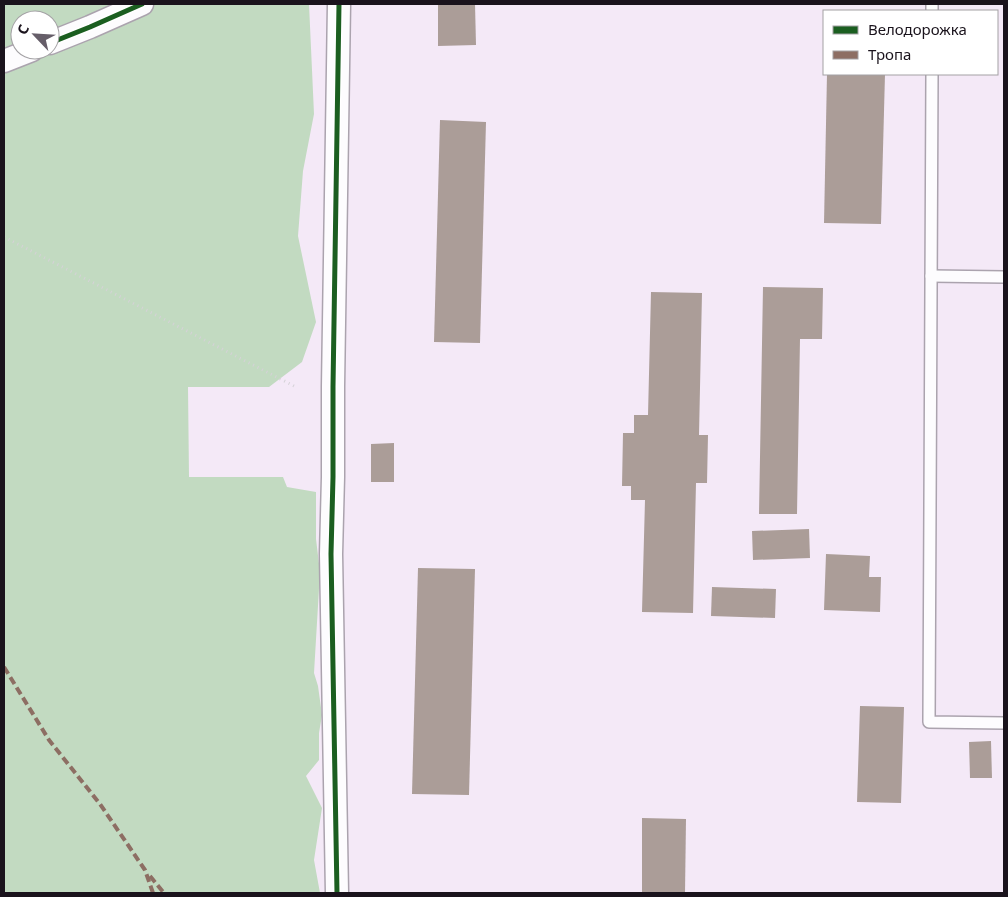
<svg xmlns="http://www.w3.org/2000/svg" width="1008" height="897" font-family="'Noto Sans',sans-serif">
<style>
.green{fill:#c2dac1;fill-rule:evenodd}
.building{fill:#ab9d98}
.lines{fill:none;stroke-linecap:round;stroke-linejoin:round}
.lane-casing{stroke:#aba3ae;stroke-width:14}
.street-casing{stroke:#aba3ae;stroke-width:25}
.path{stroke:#d5d2d7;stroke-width:3;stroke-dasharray:1 4;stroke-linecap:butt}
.lane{stroke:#fdfcfe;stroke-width:11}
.street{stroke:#fdfcfe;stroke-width:22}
.quiet{stroke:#8d6e63;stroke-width:4;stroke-dasharray:8 4;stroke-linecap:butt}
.cycleway-casing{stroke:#fff;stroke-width:8}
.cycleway{stroke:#1b5e20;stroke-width:5}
</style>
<rect width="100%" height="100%" fill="#f4e9f7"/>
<path class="green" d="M4 4H309L314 114 303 171 298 236 316 322 302 362 269 387H188L189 477H283L287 487 316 492V539L320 572 314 673 318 686 322 715 319 733V760L306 776 322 808 314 860 320 893H4ZM20 20H50V50H20Z"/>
<g class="building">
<path d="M438 4H475L476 45 438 46Z"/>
<path d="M827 74H885L881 224 824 223Z"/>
<path d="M440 120 486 122 480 343 434 342Z"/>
<path d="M763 287 823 288 822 339H800L797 514H759Z"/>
<path d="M651 292 702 293 699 435H708L707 483H696L693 613 642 612 645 500H631V486H622L623 433H634V415H648Z"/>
<path d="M394 443V482H371V444Z"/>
<path d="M809 529 810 558 753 560 752 531Z"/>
<path d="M826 554 870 556 869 577H881L880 612 824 610Z"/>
<path d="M418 568 475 569 469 795 412 794Z"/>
<path d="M712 587 776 589 775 618 711 616Z"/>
<path d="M860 706 904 707 901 803 857 802Z"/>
<path d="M991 741 992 778H970L969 742Z"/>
<path d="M642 818 686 819 685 893H642Z"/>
</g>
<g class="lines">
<defs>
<g id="lane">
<path d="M932 11V4"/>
<path d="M932 74 929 722 1004 723"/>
<path d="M931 276 1004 277"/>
</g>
<g id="street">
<path d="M50 43 90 27 142 4"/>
<path d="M4 61 32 50"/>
<path d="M337 893 331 554 333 477V387L339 4"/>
</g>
</defs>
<use href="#lane" class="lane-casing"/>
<use href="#street" class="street-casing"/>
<path class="path" d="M4 237 296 387"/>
<use href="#lane" class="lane"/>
<use href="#street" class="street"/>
<g class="quiet">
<path d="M4 667 49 740 100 804 145 870 153 893"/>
<path d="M150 876 164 893"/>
</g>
<defs>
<g id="cycleway">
<path d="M50 43 90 27 142 4"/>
<path d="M337 893 331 554 333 477V387L339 4"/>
</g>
</defs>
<use href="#cycleway" class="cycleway-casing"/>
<use href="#cycleway" class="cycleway"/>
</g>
<rect width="1008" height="897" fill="none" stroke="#1a131c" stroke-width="10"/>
<rect x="823" y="10" width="175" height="65" fill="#ffffff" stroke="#a3a1a4"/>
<rect x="833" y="26" width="25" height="8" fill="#1b5e20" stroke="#a3a1a4"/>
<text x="868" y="35" font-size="15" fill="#1a131c">Велодорожка</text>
<rect x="833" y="51" width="25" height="8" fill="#8d6e63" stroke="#a3a1a4"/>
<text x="868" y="60" font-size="15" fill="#1a131c">Тропа</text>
<g transform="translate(35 35) rotate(295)"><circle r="24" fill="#ffffff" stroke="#a3a1a4"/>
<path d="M0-4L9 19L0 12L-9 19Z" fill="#665e69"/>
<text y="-8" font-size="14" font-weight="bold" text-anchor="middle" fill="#1a131c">С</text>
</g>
</svg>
